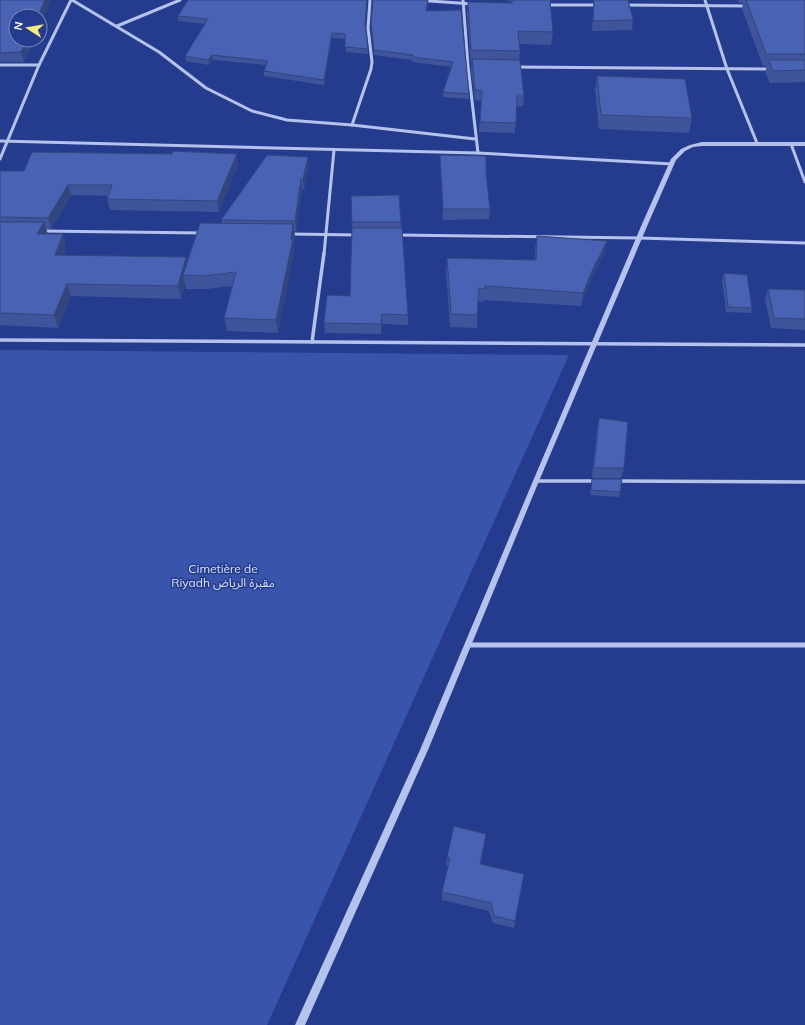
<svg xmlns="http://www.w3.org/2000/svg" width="805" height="1025" font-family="Mulish,'Noto Sans Arabic',sans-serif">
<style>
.green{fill:#3954ab}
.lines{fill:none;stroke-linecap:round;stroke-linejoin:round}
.minor-far2{stroke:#b5c2eb;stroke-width:3}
.minor-far1{stroke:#b5c2eb;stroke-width:3.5}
.minor{stroke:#b5c2eb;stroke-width:5}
.tertiary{fill:#b5c2eb;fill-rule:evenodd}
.wall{fill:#3f549a}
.shaded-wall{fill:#33457d}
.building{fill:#4962b3;stroke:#33457d}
.labels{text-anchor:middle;stroke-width:3;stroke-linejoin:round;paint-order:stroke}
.park-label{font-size:12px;fill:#dae1f8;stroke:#253c8e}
</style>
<rect width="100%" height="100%" fill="#253c8e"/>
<path class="green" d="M0 350 569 355 267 1025H0Z"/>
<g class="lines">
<g class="minor-far2">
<path d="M72 0 159 52 206 88 252 111 287 120 352 125 475 139"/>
<path d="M415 0 473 4"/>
<path d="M463 0 468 66 478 153"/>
<path d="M705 0 727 69 757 143"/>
<path d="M545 5H599"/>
<path d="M625 5 747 6"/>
<path d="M117 26 180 0"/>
<path d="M0 65H39"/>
<path d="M516 67 771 69"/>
<path d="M352 125 371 69 372 62 368 28 370 0"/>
<path d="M0 141 478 153 672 164"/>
<path d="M791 144 805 182"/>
<path d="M0 159 39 65 71 0"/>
<path d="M42 231 202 233"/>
<path d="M290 234 358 235"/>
<path d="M398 235 639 238 805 243"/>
<path d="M324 254 334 150"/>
</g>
<g class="minor-far1">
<path d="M0 340 805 345"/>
<path d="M312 342 324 253"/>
<path d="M536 481H596"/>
<path d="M616 481 805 482"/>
</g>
<path class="minor" d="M468 645H805"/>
<path class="tertiary" d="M702 142H805V146H702L693 147 685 151 676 160 648 224 539 481 428 750 305 1025H295L420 750 533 481 642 224 671 159 681 149 690 145Z"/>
</g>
<g class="wall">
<path d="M0 0 16 40H35L33 46H31L24 62H0Z"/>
<path d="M188 0H367L365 26 368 54 346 52 345 39 332 38 324 85 264 76V71L266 65 213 60 209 65 186 61 185 56 205 24 178 21V16Z"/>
<path d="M428 0 427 11 469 94V99L443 97V92L451 67 412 62V60L374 55 371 23Z"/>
<path d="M508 0H550L553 32 551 45 519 44 520 51 519 60 524 96 523 106H516L515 133 479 132 481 101 475 100 471 69 472 63H471L467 15 468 2 510 3V1H508Z"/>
<path d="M594 0H628L633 20 632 30 592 31Z"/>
<path d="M738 0H805V82L770 83 765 72 767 66H763L742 9 743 3H739Z"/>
<path d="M597 76 692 118 689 133 599 129 595 90Z"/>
<path d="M440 155 486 172 490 209 489 219 443 220 440 165Z"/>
<path d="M308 157V167L304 189H302L296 231H294L295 237 293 245 294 252 278 333 227 331 224 318 232 286 206 289H186L185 283 181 299 71 296 58 328 0 325V171H24L238 165 219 212 110 210 107 199 109 196 71 195 51 229H46L48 234H63L66 247 63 255 186 257 187 263 222 223 221 220Z"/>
<path d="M351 196 401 222 408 315V325L382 324 381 334 325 333 324 323 350 296 352 228Z"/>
<path d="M537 236 607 241 604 254 589 284 581 306 484 300V302L478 301 477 328 450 327 446 271 447 258 535 260V249Z"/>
<path d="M724 273 752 308 751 313 726 312 722 279Z"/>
<path d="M768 289 805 290V330L771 328 765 299Z"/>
<path d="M599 418 624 468 621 478H592L597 428Z"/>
<path d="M592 479 620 492 619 497 590 495Z"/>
<path d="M485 842 481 864 524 874 514 928 493 923 489 911 442 900V892L448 866 446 865 447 857Z"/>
</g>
<g class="shaded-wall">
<path d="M45 0H51L40 27V16H38Z"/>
<path d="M332 33V38L324 85V80Z"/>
<path d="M27 40H29L31 46 24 62 21 52Z"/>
<path d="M31 40H35L33 46Z"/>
<path d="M212 55 213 60 209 65 208 60Z"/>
<path d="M237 154 238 165 219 212 217 201Z"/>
<path d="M308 157V167L304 189 303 179Z"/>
<path d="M301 179 302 189 296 231 295 221Z"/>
<path d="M68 185 71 195 51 229 48 218Z"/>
<path d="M44 222 48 235 37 234Z"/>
<path d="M293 224 295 237 293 245 294 252 278 333 276 320Z"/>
<path d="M63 234 66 247 59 267 55 255Z"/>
<path d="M607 241 604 254 589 284 581 306 583 293 592 271Z"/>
<path d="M186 257 188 270 183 275 185 283 181 299 178 286Z"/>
<path d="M67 284 71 296 58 328 54 315Z"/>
<path d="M382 314V324L381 334V324Z"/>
<path d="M486 834 485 842 479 871 480 864Z"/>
</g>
<g class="building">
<path d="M0 0H45L38 16H16V40H27L21 52 0 53Z"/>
<path d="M188 0H367L365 23 368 49 345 47V34L332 33 324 80 264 71 268 61 212 55 208 60 185 56 208 19 178 16Z"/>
<path d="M373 0H428L426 11 461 10 469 94 443 92 453 62 412 57 413 55 374 50 371 23Z"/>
<path d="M512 0H550L553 32 518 31 520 51 471 50 468 2 512 3Z"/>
<path d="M594 0H628L633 20 593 21Z"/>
<path d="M746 0H805V54H766Z"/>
<path d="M472 59 520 60 524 96H517L516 123 480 122 482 91 475 90Z"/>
<path d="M769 60H805V70L773 71Z"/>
<path d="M597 76 685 79 692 118 601 115Z"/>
<path d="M173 151 237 154 217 201 107 199 112 185H68L48 218 0 217V171H24L32 152 172 154Z"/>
<path d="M267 155 308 157 303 179H301L295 221 221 220Z"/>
<path d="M440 155 486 156V172L490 209H443Z"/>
<path d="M399 195 401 222H352L351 196Z"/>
<path d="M0 222H44L37 234H63L55 255 186 257 178 286 67 284 54 315 0 313Z"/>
<path d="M200 223 293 224 291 239H293L276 320 224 318 236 272 204 276 183 275Z"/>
<path d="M352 228H402L408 315 382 314 381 324 324 323 327 295 350 296Z"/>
<path d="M537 236 607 241 592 271 583 293 485 286V289L479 288 477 315 451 314 447 258 536 260Z"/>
<path d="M724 273 747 275 752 308 728 307Z"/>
<path d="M768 289 805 290V319L774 318Z"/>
<path d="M599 418 628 422 624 468H594Z"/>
<path d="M592 479H622L620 492 591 490Z"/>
<path d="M454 826 486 834 480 864 524 874 515 921 494 916 491 903 442 892 450 858 447 857Z"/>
</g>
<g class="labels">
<g class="park-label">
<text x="223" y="573">Cimetière de<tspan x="223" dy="14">Riyadh مقبرة الرياض</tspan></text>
</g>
</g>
<g transform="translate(28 28) rotate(282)"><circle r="19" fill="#253c8e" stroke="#7c8abb"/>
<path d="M0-3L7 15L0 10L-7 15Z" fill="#f5ec79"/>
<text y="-6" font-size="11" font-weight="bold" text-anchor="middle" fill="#ffffff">N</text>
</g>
</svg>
